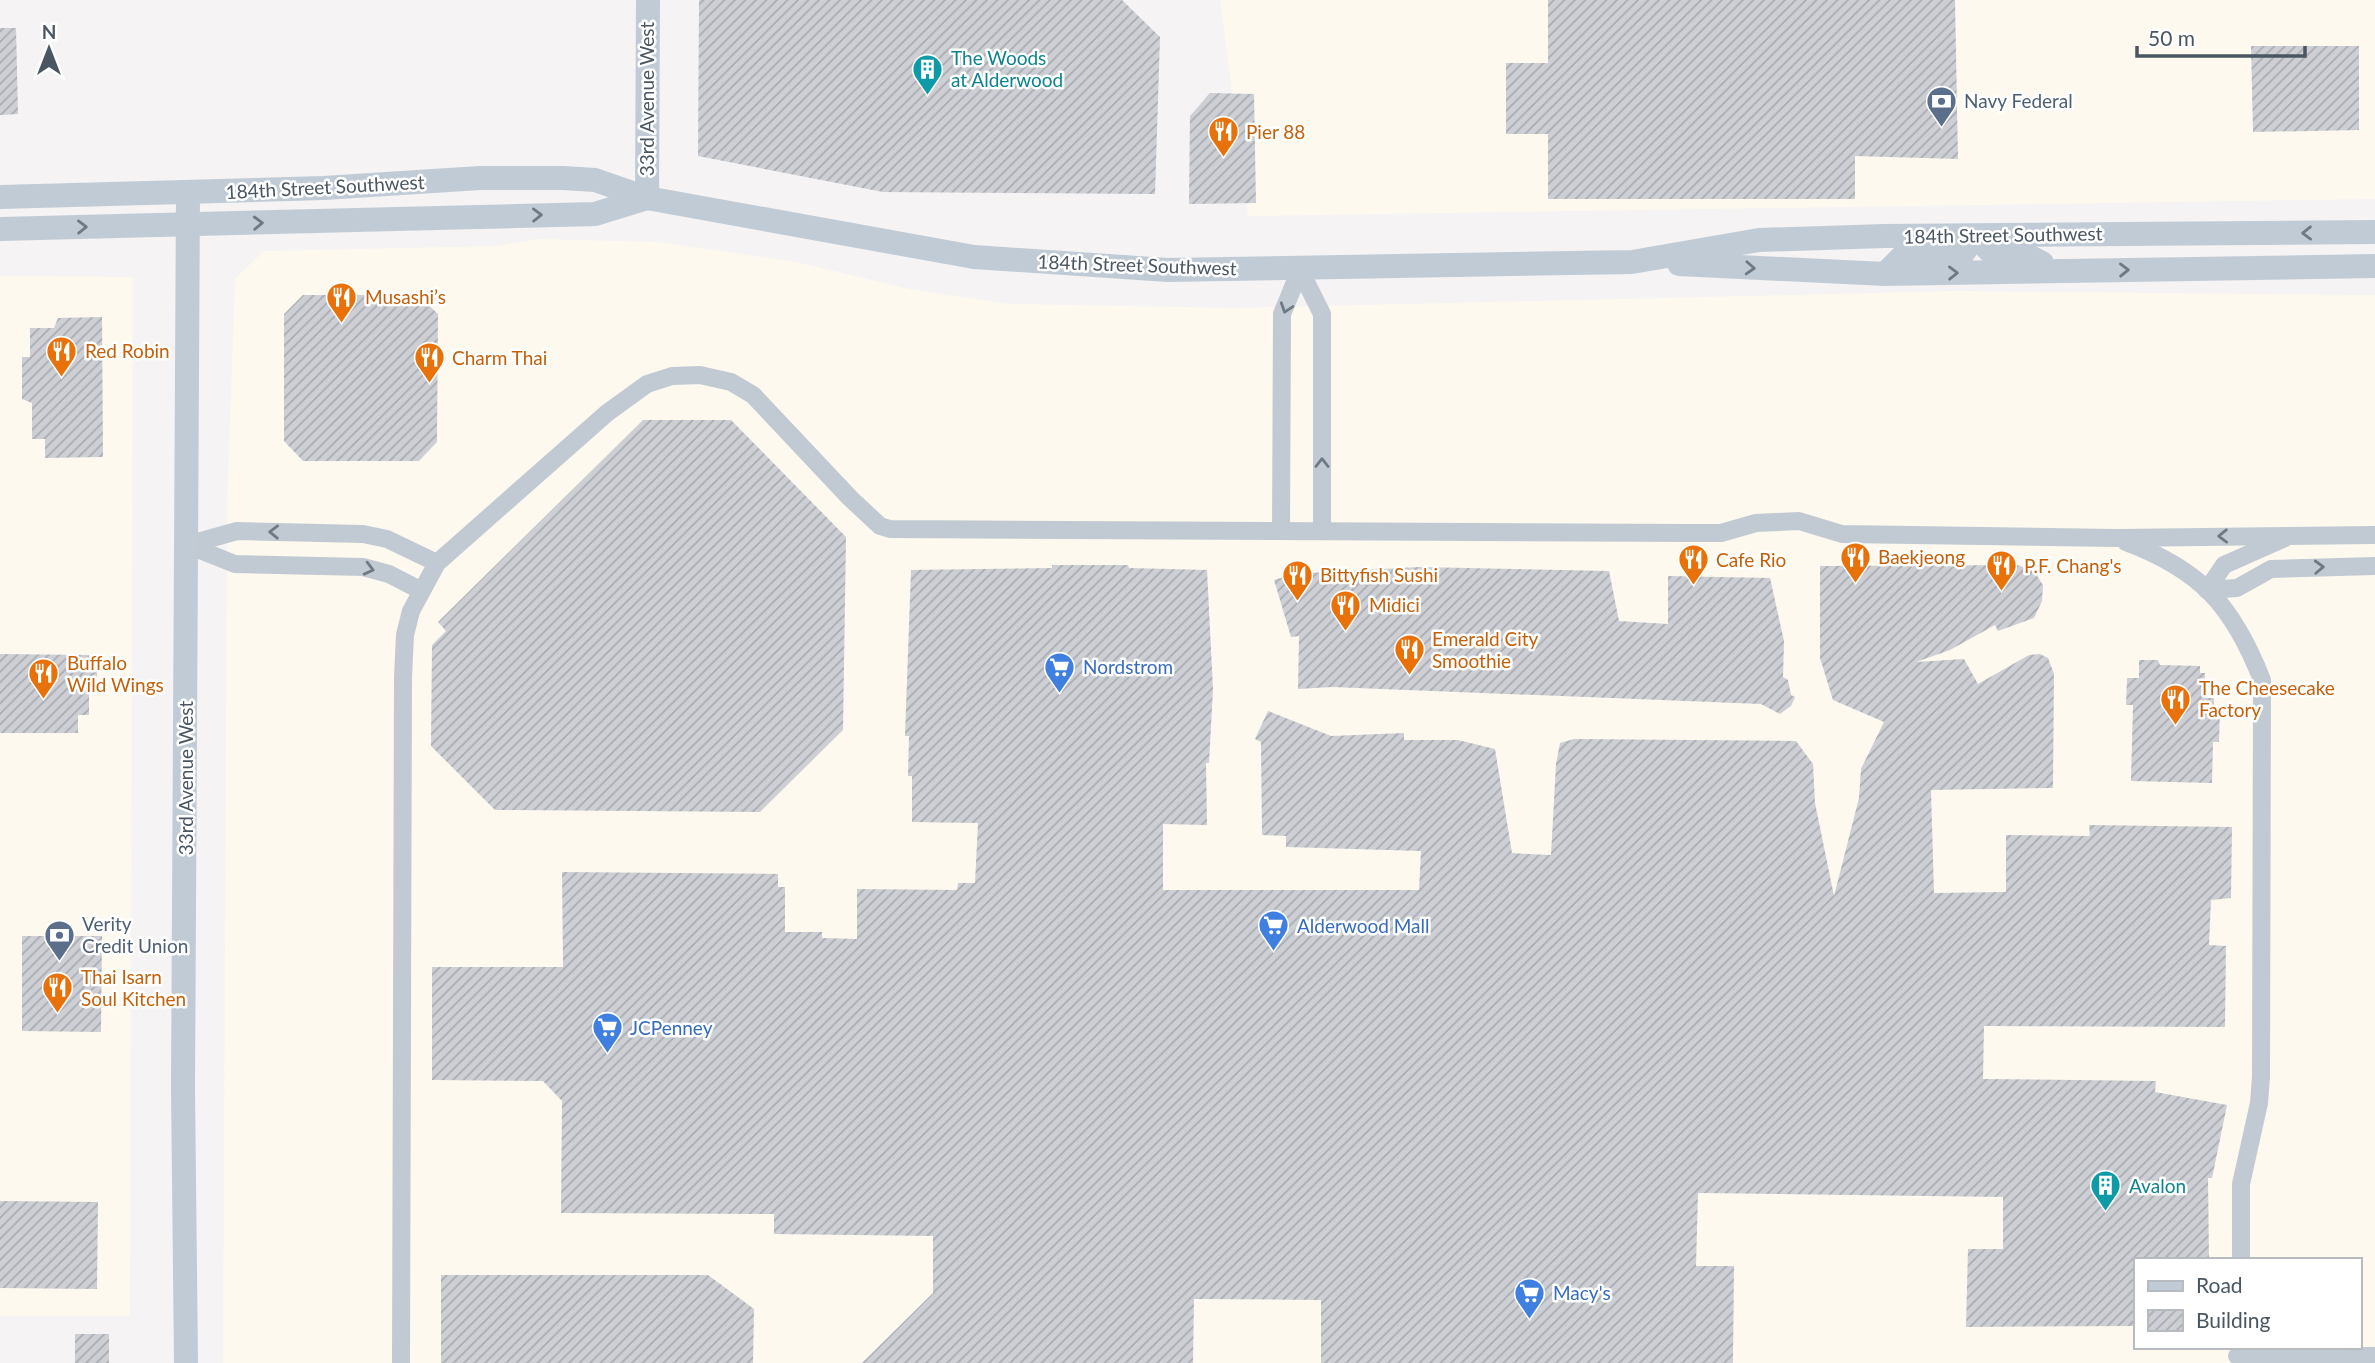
<svg xmlns="http://www.w3.org/2000/svg" width="2375" height="1363" font-family="Lato,sans-serif">
<style>
.commercial{fill:#fdf9ef;fill-rule:evenodd}
.building{fill:url(#building-hatch)}
.lines{fill:none;stroke-linecap:round;stroke-linejoin:round}
.street{stroke:#c1cad2;stroke-width:18}
.secondary{stroke:#c1cbd6;stroke-width:24}
.oneway{stroke:#6e7984}
.oneway2{stroke:#6e7983}
.labels{text-anchor:middle;stroke-width:5;stroke-linejoin:round;paint-order:stroke}
.culture-label{font-size:19px;fill:#0d838f;stroke:#fff;text-anchor:start}
.street-label{font-size:19px;fill:#4a5661;stroke:#fff}
.service-label{font-size:19px;fill:#4e5e75;stroke:#fff;text-anchor:start}
.food-label{font-size:19px;fill:#c56008;stroke:#fff;text-anchor:start}
.shop-label{font-size:19px;fill:#366cbe;stroke:#fff;text-anchor:start}
</style>
<defs>
<pattern id="building-hatch" width="6" height="6" patternUnits="userSpaceOnUse" patternTransform="scale(1.75)"><rect width="6" height="6" fill="#cdcfd5"/><path d="M-1 1l2-2M0 6l6-6M5 7l2-2" fill="none" stroke="#a8abb0"/></pattern>
</defs>
<rect width="100%" height="100%" fill="#f5f3f3"/>
<g class="commercial">
<path d="M1220 0H2375V199L1248 216Z"/>
<path d="M539 239 659 242 797 262 909 289 1010 304 1234 308 1955 291 2375 295V1363H223L227 505 235 279 264 251 496 246ZM2135 1260H2359V1347H2135Z"/>
<path d="M0 276 133 277 130 1316H0Z"/>
</g>
<g class="building">
<path d="M699 0H1122L1160 37 1155 194 883 192 698 156Z"/>
<path d="M1548 0H1955L1958 159 1855 156V199H1548V134H1506V63H1548Z"/>
<path d="M0 28H16L18 114 0 115Z"/>
<path d="M2251 46H2359V130L2253 132Z"/>
<path d="M1210 93 1254 94 1256 203 1189 204 1190 116Z"/>
<path d="M303 295H418L438 314 437 442 419 461H303L284 441V314Z"/>
<path d="M102 317 103 457 45 458V439H32V403L22 399V357H30V328H54L58 318Z"/>
<path d="M643 420H731L846 537 843 730 760 812 495 810 431 746 432 645 446 631 438 622Z"/>
<path d="M1052 565H1128L1129 568 1207 570 1213 689 1209 763H1206L1207 825 1163 824V890H1419L1421 851 1286 847V836L1262 835 1261 742 1255 739 1268 711 1331 736 1404 733V740H1458L1495 749 1512 853 1528 854 1551 855 1556 764 1560 743 1574 739 1796 741 1813 764 1815 803 1834 896 1859 798 1861 769 1884 722 1833 700 1820 658V566L2018 565 2034 571 2043 585 2042 601 2034 618 1998 631 1995 625 1950 650 1916 662 1964 659 1978 684 2029 655 2040 654 2048 658 2054 674 2053 788 1931 790 1934 893 2006 892V835L2090 836 2089 825 2232 827 2231 898 2211 900 2209 945 2226 946 2225 1027 1984 1026 1983 1079 2156 1081 2155 1092 2227 1105 2212 1178H2208L2209 1260H2135V1326L1966 1327 1968 1249H2003V1197L1698 1193 1696 1266H1734L1733 1363H1321V1300L1194 1299 1193 1363H862L933 1293V1236L774 1234V1214L561 1213 562 1101 543 1081 432 1080V967H563L562 872 778 874V887H785V932H822V938L857 939V889L957 890 958 883H975L978 823 912 822V776H908L909 736H905L911 570 1052 568Z"/>
<path d="M1419 567 1609 571 1619 621 1668 624V576L1770 578 1784 641 1783 677 1788 680 1791 695 1795 697 1791 706 1780 714 1761 704 1332 687 1298 689 1299 636 1291 637 1274 580 1308 570V573Z"/>
<path d="M0 654 89 655V670H97V687H89V715H78V733H0Z"/>
<path d="M2139 660H2158L2160 665 2200 666V673H2205V698H2214V709L2220 710 2219 742H2213L2212 783 2131 781 2133 705H2126L2127 678H2139Z"/>
<path d="M22 936H102L101 1032 22 1031Z"/>
<path d="M0 1201 98 1202 97 1289 0 1288Z"/>
<path d="M441 1275H708L754 1309 753 1363H441Z"/>
<rect x="75" y="1334" width="34" height="29"/>
</g>
<g class="lines">
<g class="street">
<path d="M1300 270 1322 314V531"/>
<path d="M1281 531 1282 314 1300 270"/>
<path d="M2126 542C2201 570 2233 606 2262 680L2261 1077 2259 1103 2241 1184V1260"/>
<path d="M187 545 237 531 363 534 387 539 437 563"/>
<path d="M187 545 235 564 363 567 389 574 420 590"/>
<path d="M2207 590 2237 588 2271 569 2375 566"/>
<path d="M2207 590 2224 565 2285 538"/>
<path d="M2237 1356H2375"/>
<path d="M401 1363 403 677 405 635 411 611 437 563 607 413 647 384 672 376 700 375 731 382 753 395 850 498 880 526 890 529 1688 533H1721L1756 523 1799 521 1842 534 2116 538 2375 535"/>
</g>
<g class="secondary">
<path d="M0 197 324 188 480 178H563L595 180 647 198 974 257 1168 270 1632 262 1759 240 1884 236 2375 232"/>
<path d="M647 198 648 0"/>
<path d="M0 229 595 214 647 198"/>
<path d="M1975 236 1992 253 2026 255 2042 263"/>
<path d="M1679 264 1885 274 2375 266"/>
<path d="M1885 274 1903 256 1963 253 1975 236"/>
<path d="M186 1363 183 1087 188 193"/>
</g>
</g>
<defs><path id="oneway-chevron" d="M-2-3.5L2.5 0L-2 3.5" fill="none" stroke-width="1.6" stroke-linecap="round" stroke-linejoin="round" transform="scale(1.75)"/></defs>
<g class="oneway">
<use href="#oneway-chevron" transform="translate(537 215) rotate(-1)"/>
<use href="#oneway-chevron" transform="translate(258 223) rotate(-2)"/>
<use href="#oneway-chevron" transform="translate(82 227) rotate(-1)"/>
<use href="#oneway-chevron" transform="translate(2307 233) rotate(179)"/>
<use href="#oneway-chevron" transform="translate(1750 268) rotate(3)"/>
<use href="#oneway-chevron" transform="translate(2124 270) rotate(-1)"/>
<use href="#oneway-chevron" transform="translate(1953 273) rotate(-1)"/>
</g>
<g class="oneway2">
<use href="#oneway-chevron" transform="translate(1286 308) rotate(108)"/>
<use href="#oneway-chevron" transform="translate(1322 463) rotate(-90)"/>
<use href="#oneway-chevron" transform="translate(274 532) rotate(-179)"/>
<use href="#oneway-chevron" transform="translate(2223 536) rotate(179)"/>
<use href="#oneway-chevron" transform="translate(2319 567) rotate(-2)"/>
<use href="#oneway-chevron" transform="translate(369 569) rotate(14)"/>
</g>
<defs>
<symbol id="building-pin" viewBox="-11 -11 22 30"><path d="M0 17L-7.5 6A9.5 9.5 0 1 1 7.5 6Z" fill="#0f9aa8" stroke="#fff"/><path d="M-4-6H4V6H1V3H-1V6H-4ZM-2.5-4.3h1.7v1.8h-1.7ZM.8-4.3h1.7v1.8H.8ZM-2.5-1h1.7V.8h-1.7ZM.8-1h1.7V.8H.8Z" fill="#fff"/></symbol>
<symbol id="bank-pin" viewBox="-11 -11 22 30"><path d="M0 17L-7.5 6A9.5 9.5 0 1 1 7.5 6Z" fill="#5c6f8a" stroke="#fff"/><path d="M-6-4H6V4H-6ZM0-2.3a2.3 2.3 0 1 0 0 4.6a2.3 2.3 0 1 0 0-4.6Z" fill="#fff"/></symbol>
<symbol id="restaurant-pin" viewBox="-11 -11 22 30"><path d="M0 17L-7.5 6A9.5 9.5 0 1 1 7.5 6Z" fill="#e8710a" stroke="#fff"/><path d="M-5-6h1v4h1v-4h1v4h1v-4h1v5L-1.5 .5V6h-2V.5L-5-1ZM5-6V6H3V1.5H1.5Q1.5-4 5-6Z" fill="#fff"/></symbol>
<symbol id="supermarket-pin" viewBox="-11 -11 22 30"><path d="M0 17L-7.5 6A9.5 9.5 0 1 1 7.5 6Z" fill="#3f7fe0" stroke="#fff"/><path d="M-6-5.5h2.5l.6 2H6L4.5 2H-2.5L-4.4-4H-6ZM-1.5 3.2a1.3 1.3 0 1 0 .1 0ZM3 3.2a1.3 1.3 0 1 0 .1 0Z" fill="#fff"/></symbol>
</defs>
<g fill-rule="evenodd">
<use href="#building-pin" x="910" y="52" width="35" height="47"/>
<use href="#bank-pin" x="1924" y="84" width="35" height="47"/>
<use href="#restaurant-pin" x="1206" y="114" width="35" height="47"/>
<use href="#restaurant-pin" x="324" y="280" width="35" height="47"/>
<use href="#restaurant-pin" x="44" y="334" width="35" height="47"/>
<use href="#restaurant-pin" x="412" y="340" width="35" height="47"/>
<use href="#restaurant-pin" x="1838" y="540" width="35" height="47"/>
<use href="#restaurant-pin" x="1676" y="542" width="35" height="47"/>
<use href="#restaurant-pin" x="1984" y="548" width="35" height="47"/>
<use href="#restaurant-pin" x="1280" y="558" width="35" height="47"/>
<use href="#restaurant-pin" x="1328" y="588" width="35" height="47"/>
<use href="#restaurant-pin" x="1392" y="632" width="35" height="47"/>
<use href="#supermarket-pin" x="1042" y="650" width="35" height="47"/>
<use href="#restaurant-pin" x="26" y="656" width="35" height="47"/>
<use href="#restaurant-pin" x="2158" y="682" width="35" height="47"/>
<use href="#supermarket-pin" x="1256" y="908" width="35" height="47"/>
<use href="#bank-pin" x="42" y="918" width="35" height="47"/>
<use href="#restaurant-pin" x="40" y="970" width="35" height="47"/>
<use href="#supermarket-pin" x="590" y="1010" width="35" height="47"/>
<use href="#building-pin" x="2088" y="1168" width="35" height="47"/>
<use href="#supermarket-pin" x="1512" y="1276" width="35" height="47"/>
</g>
<g class="labels">
<g class="culture-label">
<text x="951" y="65">The Woods<tspan x="951" dy="22">at Alderwood</tspan></text>
<text x="2129" y="1193">Avalon</text>
</g>
<g class="street-label">
<text transform="translate(647 99) rotate(-90)" y="7">33rd Avenue West</text>
<text transform="translate(325 187) rotate(-3)" y="7">184th Street Southwest</text>
<text transform="translate(2003 235) rotate(-1)" y="7">184th Street Southwest</text>
<text transform="translate(1137 265) rotate(2)" y="7">184th Street Southwest</text>
<text transform="translate(186 778) rotate(-90)" y="7">33rd Avenue West</text>
</g>
<g class="service-label">
<text x="1964" y="108">Navy Federal</text>
<text x="82" y="931">Verity<tspan x="82" dy="22">Credit Union</tspan></text>
</g>
<g class="food-label">
<text x="1246" y="139">Pier 88</text>
<text x="365" y="304">Musashi’s</text>
<text x="85" y="358">Red Robin</text>
<text x="452" y="365">Charm Thai</text>
<text x="1878" y="564">Baekjeong</text>
<text x="1716" y="567">Cafe Rio</text>
<text x="2024" y="573">P.F. Chang's</text>
<text x="1320" y="582">Bittyfish Sushi</text>
<text x="1369" y="612">Midici</text>
<text x="1432" y="646">Emerald City<tspan x="1432" dy="22">Smoothie</tspan></text>
<text x="67" y="670">Buffalo<tspan x="67" dy="22">Wild Wings</tspan></text>
<text x="2199" y="695">The Cheesecake<tspan x="2199" dy="22">Factory</tspan></text>
<text x="81" y="984">Thai Isarn<tspan x="81" dy="22">Soul Kitchen</tspan></text>
</g>
<g class="shop-label">
<text x="1083" y="674">Nordstrom</text>
<text x="1297" y="933">Alderwood Mall</text>
<text x="630" y="1035">JCPenney</text>
<text x="1553" y="1300">Macy's</text>
</g>
</g>
<rect x="2134" y="1258" width="228" height="91" fill="#ffffff" stroke="#b7bbc0" stroke-width="2"/>
<rect x="2148" y="1281" width="35" height="10" fill="#c1cbd6" stroke="#b7bbc0" stroke-width="2"/>
<text x="2196" y="1293" font-size="21" fill="#4a5661">Road</text>
<rect x="2148" y="1310" width="35" height="21" fill="url(#building-hatch)" stroke="#b7bbc0" stroke-width="2"/>
<text x="2196" y="1328" font-size="21" fill="#4a5661">Building</text>
<g transform="translate(49 49)" stroke="#ffffff" stroke-width="5" paint-order="stroke">
<path d="M0-5L12 26L0 18L-12 26Z" fill="#4a5661"/>
<text y="-10" font-size="19" font-weight="bold" text-anchor="middle" fill="#4a5661">N</text>
</g>
<path d="M2137 46v10h168v-10" fill="none" stroke="#4a5661" stroke-width="3.5"/>
<text x="2148" y="46" font-size="21" fill="#4a5661" stroke="#ffffff" stroke-width="5" paint-order="stroke">50 m</text>
</svg>
